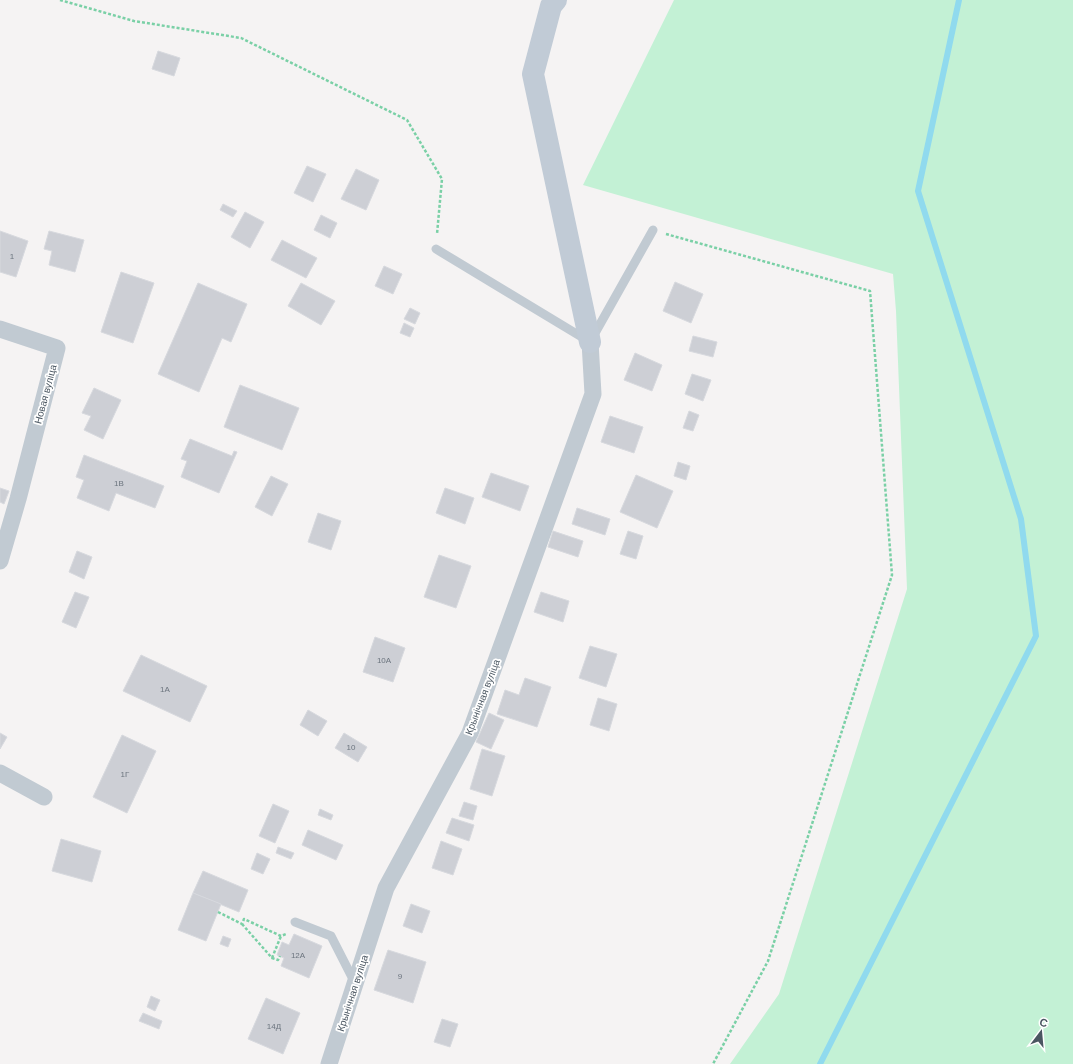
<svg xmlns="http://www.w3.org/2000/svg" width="1073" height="1064" font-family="Helvetica,sans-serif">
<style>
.green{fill:#c3f1d5}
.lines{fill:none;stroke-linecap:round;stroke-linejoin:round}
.stream{stroke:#90daee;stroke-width:6}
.building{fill:#cdcfd5;stroke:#d7d9de}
.path{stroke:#7ad0a6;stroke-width:2.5;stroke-dasharray:3 2;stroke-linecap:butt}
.lane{stroke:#c1cad2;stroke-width:9}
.street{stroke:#c1cad2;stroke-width:17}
.secondary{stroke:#c1cbd6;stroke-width:22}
.labels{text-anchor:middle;stroke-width:3.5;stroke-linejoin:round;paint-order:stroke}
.number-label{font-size:8px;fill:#6b747e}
.street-label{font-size:10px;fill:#4a5661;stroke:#fff}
</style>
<rect width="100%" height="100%" fill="#f5f3f3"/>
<path class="green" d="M674 0H1073V1064H730L779 994 907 589 896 311 893 274 583 185Z"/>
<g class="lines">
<path class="stream" d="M820 1064 1036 636 1021 519 918 191 959 0"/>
</g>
<g class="building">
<path d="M158 51 180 58 174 76 152 69Z"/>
<path d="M307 166 326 174 313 202 294 193Z"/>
<path d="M356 169 379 180 366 210 341 199Z"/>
<path d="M223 204 237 211 233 217 220 210Z"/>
<path d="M245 212 264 222 250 248 231 237Z"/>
<path d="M321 215 337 223 330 238 314 230Z"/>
<path d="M0 231 28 241 16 277 0 272Z"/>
<path d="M49 231 84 240 75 272 49 265 52 251 44 249Z"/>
<path d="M282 240 317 258 306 278 271 260Z"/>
<path d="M384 266 402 274 393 294 375 286Z"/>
<path d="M121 272 154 283 133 343 101 332Z"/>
<path d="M675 282 703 294 691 323 663 311Z"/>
<path d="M198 283 247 304 231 342 222 338 199 392 158 374Z"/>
<path d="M301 283 335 301 321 325 288 306Z"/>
<path d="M410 308 420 313 415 324 404 319Z"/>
<path d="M404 323 414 328 410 337 400 333Z"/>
<path d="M693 336 717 342 713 357 689 351Z"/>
<path d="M635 353 662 365 652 391 624 380Z"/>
<path d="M692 374 711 380 703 401 685 394Z"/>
<path d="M240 385 299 408 282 450 224 427Z"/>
<path d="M94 388 121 400 103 439 84 430 91 416 82 413Z"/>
<path d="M689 411 699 415 693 431 683 428Z"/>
<path d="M610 416 643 427 634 453 601 442Z"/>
<path d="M190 439 232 456 234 451 237 452 219 493 181 477 187 461 181 459Z"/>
<path d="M84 455 164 486 155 508 116 493 109 511 77 498 84 480 76 477Z"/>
<path d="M678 462 690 466 686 480 674 476Z"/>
<path d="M491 473 529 486 520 511 482 497Z"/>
<path d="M636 475 673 491 657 528 620 512Z"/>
<path d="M271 476 288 484 272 516 255 507Z"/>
<path d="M0 488 9 491 4 504 0 502Z"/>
<path d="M445 488 474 498 465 524 436 513Z"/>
<path d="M577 508 610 519 605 535 572 524Z"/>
<path d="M318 513 341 521 331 550 308 542Z"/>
<path d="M553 531 583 541 578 557 548 547Z"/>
<path d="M628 531 643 536 636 559 620 554Z"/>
<path d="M77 551 92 557 84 579 69 572Z"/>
<path d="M439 555 471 566 456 608 424 597Z"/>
<path d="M75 592 89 597 76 628 62 622Z"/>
<path d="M541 592 569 601 563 622 534 612Z"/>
<path d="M375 637 405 648 393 682 363 672Z"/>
<path d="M590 646 617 654 606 687 579 678Z"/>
<path d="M141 655 207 686 190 722 123 691Z"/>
<path d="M525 678 551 687 537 727 497 714 505 690 519 695Z"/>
<path d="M598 698 617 704 609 731 590 725Z"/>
<path d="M308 710 327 721 318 736 300 725Z"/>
<path d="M489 713 504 720 491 749 476 742Z"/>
<path d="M0 733 7 737 0 749Z"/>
<path d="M344 733 367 747 358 762 335 748Z"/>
<path d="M122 735 156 751 127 813 93 797Z"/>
<path d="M482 749 505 756 492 796 470 789Z"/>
<path d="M464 802 477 806 473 820 459 816Z"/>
<path d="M273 804 289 811 275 843 259 836Z"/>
<path d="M320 809 333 815 331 820 318 815Z"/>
<path d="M452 818 474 825 469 841 446 833Z"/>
<path d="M308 830 343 845 336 860 302 845Z"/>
<path d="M61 839 101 851 92 882 52 871Z"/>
<path d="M441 841 462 849 453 875 432 868Z"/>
<path d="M278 847 294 853 291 859 276 853Z"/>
<path d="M257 853 270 859 263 874 251 869Z"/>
<path d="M203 871 248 890 239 912 193 893Z"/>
<path d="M193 893 221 904 206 941 178 930Z"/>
<path d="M411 904 430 911 422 933 403 926Z"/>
<path d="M294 934 322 946 309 978 281 966 284 958 277 955 282 942 289 945Z"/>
<path d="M223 936 231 939 228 947 220 944Z"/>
<path d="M388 950 426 962 413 1003 374 990Z"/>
<path d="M151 996 160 1000 155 1011 147 1007Z"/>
<path d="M266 998 300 1013 283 1054 248 1039Z"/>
<path d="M143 1013 162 1021 159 1029 139 1021Z"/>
<path d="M442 1019 458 1024 450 1047 434 1042Z"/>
</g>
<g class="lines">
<g class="path">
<path d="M60 0 134 21 241 38 407 120 442 179 437 234"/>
<path d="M666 234 870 291 892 575 768 961 713 1064"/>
<path d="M218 912 242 924 244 919 281 936 286 934"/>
<path d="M242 924 272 958 278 960 280 956"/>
<path d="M272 958 281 936"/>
</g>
<g class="lane">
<path d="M436 249 590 342 653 230"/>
<path d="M295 922 331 936 355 983"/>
</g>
<g class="street">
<path d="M0 329 57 348 18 499 0 561"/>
<path d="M0 773 44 797"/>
<path d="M329 1064 386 888 470 733 593 394 590 342"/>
</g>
<path class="secondary" d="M556 0 551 6 533 74 590 342"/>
</g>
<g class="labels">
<g class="number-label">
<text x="12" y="259">1</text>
<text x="119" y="486">1В</text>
<text x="384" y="663">10А</text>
<text x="165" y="692">1А</text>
<text x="351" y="750">10</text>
<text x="125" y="777">1Г</text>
<text x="298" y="958">12А</text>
<text x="400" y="979">9</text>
<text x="274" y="1029">14Д</text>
</g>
<g class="street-label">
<text transform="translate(45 394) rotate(-75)" y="4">Новая вуліца</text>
<text transform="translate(482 697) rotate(-69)" y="4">Крынічная вуліца</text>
<text transform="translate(352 993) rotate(-72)" y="4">Крынічная вуліца</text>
</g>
</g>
<g transform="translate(1041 1032) rotate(16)" stroke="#ffffff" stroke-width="3" paint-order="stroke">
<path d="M0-3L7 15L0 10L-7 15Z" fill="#4a5661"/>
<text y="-6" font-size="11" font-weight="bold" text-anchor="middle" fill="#4a5661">С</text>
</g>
</svg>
